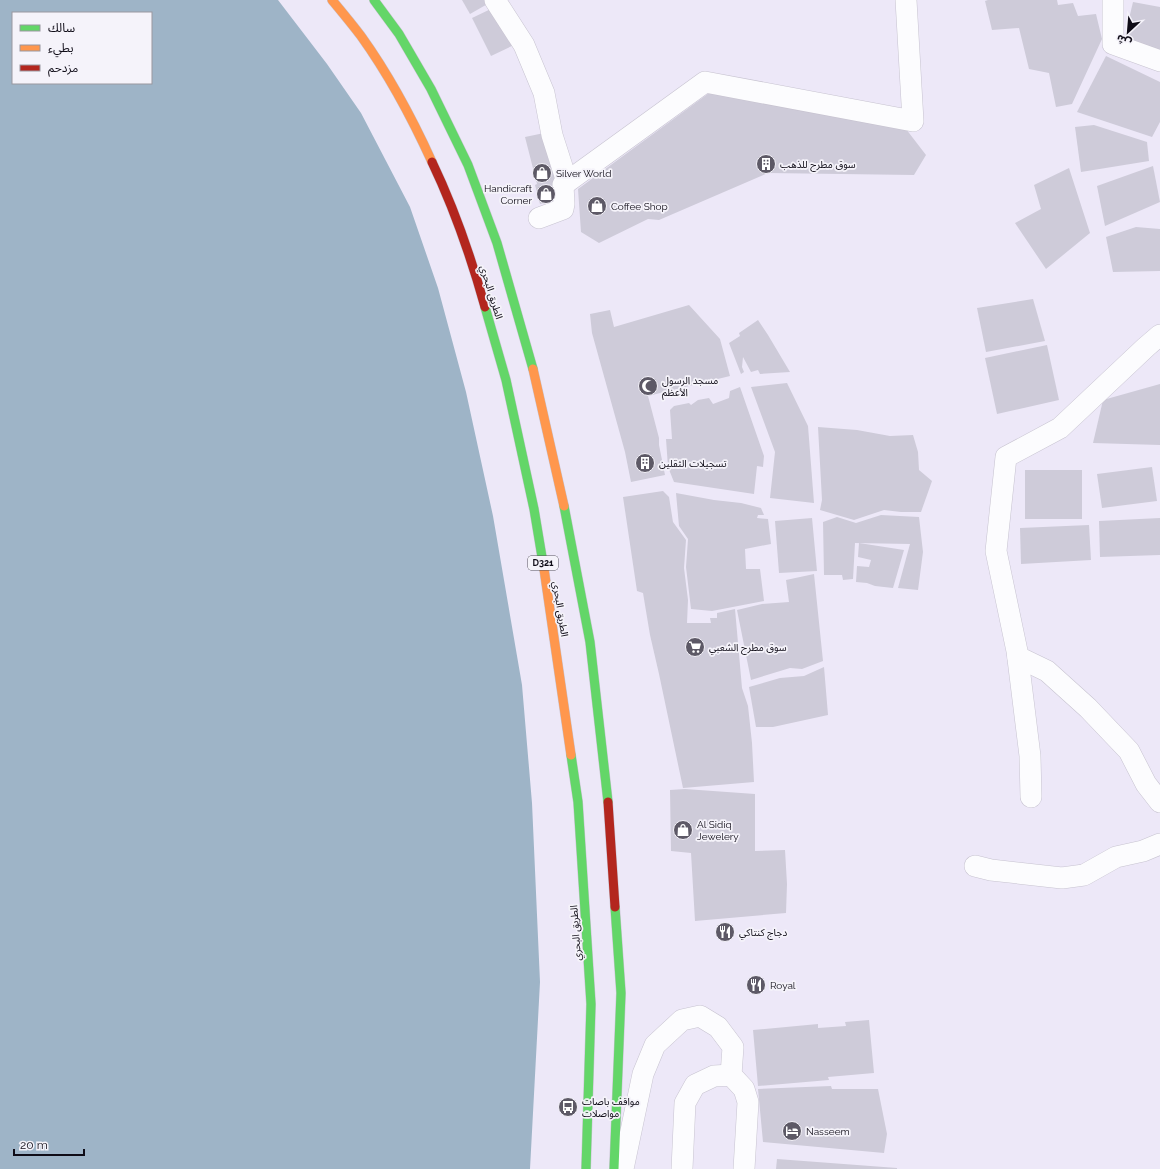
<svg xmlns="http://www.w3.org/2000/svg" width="1160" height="1169" font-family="Raleway,'Noto Sans Arabic',sans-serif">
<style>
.water{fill:#9eb4c7;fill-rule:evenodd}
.building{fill:#cecbd9}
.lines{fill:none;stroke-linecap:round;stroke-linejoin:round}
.street-casing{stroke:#c7c3d0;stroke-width:22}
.fast-casing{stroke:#c7c3d0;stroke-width:10}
.slow-casing{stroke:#c7c3d0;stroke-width:10}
.jam-casing{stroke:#c7c3d0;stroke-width:10}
.street{stroke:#fcfcfe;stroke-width:21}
.fast{stroke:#63d668;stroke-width:9}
.slow{stroke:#ff974d;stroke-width:9}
.jam{stroke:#b3261e;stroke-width:9}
.labels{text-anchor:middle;stroke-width:3.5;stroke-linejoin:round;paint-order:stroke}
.shield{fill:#f5f3fa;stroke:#54515b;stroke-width:1}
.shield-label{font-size:9px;font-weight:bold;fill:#0f0c17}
.poi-label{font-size:10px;fill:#0f0c17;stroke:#f5f3fa;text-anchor:start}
.street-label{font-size:10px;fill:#0f0c17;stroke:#f5f3fa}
</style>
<rect width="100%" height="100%" fill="#ede8f8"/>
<path class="water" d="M0 0H278L327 64 361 113 410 207 438 288 466 392 493 516 522 685 532 803 540 982 530 1169H0ZM13 13H151V83H13Z"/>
<g class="building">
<path d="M462 0H490L491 2 470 14Z"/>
<path d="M988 0H1057L1058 5 1073 3 1078 16 1096 14 1102 39 1072 104 1056 107 1049 73 1029 69 1019 28 992 30 985 1Z"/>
<path d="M1133 2 1160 7V53L1123 44Z"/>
<path d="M495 7 514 45 491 56 472 18Z"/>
<path d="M1106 56 1160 82V122L1152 137 1077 112Z"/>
<path d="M720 85 906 129 926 155 914 175 768 173 659 220 648 219 599 243 581 232 578 189Z"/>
<path d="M1094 125 1147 142 1149 161 1081 172 1075 127Z"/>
<path d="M549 132 560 178 553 181 557 200 540 204 535 185 537 184 525 137Z"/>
<path d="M1153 166 1160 202 1105 226 1097 186Z"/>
<path d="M1069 168 1090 233 1046 269 1015 223 1041 209 1034 185Z"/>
<path d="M1136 227 1160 229V271L1113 272 1106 237Z"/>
<path d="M1033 299 1045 341 986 352 977 308Z"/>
<path d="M689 305 720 339 730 376 648 396 659 438V445L665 475 631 482 625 452 592 333 590 314 610 310 614 327Z"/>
<path d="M758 320 768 335 790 372 760 374 758 370 751 372 743 357 742 367 744 372 741 374 729 343 740 336 739 333Z"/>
<path d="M1047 345 1059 400 997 414 985 358Z"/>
<path d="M787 383 808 426 814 503 770 498 775 452 751 387Z"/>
<path d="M1160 384V445L1093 443 1103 400Z"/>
<path d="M740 387 764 456 763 467 757 466 754 494 674 482 668 467 666 439H672L670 410 674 406 689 403 691 405 698 400 709 398 713 404 729 398 730 391Z"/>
<path d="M818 427 857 430 890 436 913 435 918 452 919 470 932 481 921 512H901L884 510 854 520 820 510 822 500Z"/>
<path d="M1152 467 1157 501 1102 508 1097 474Z"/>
<rect x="1025" y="470" width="57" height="49"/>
<path d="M663 491 669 497 673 522 686 540 684 568 688 600 687 623H711L710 618H717V613L735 609 742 688 748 706 752 743 754 782 683 788 659 674 650 635 643 593 637 591 623 497Z"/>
<path d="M676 493 714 500 741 503 761 508 764 515H758L757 518 768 519 771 544 745 549 746 569H760L764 601 712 611 691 609 686 567 688 539 679 526Z"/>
<path d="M881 515 919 517 923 552 918 590 898 588 910 544 855 543 853 579 843 580 842 575H824L823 522 837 517 856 523Z"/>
<path d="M812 518 817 571 779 573 775 521Z"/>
<path d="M1160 518V555L1100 557 1099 521Z"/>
<path d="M1089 525 1091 560 1021 564 1020 528Z"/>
<path d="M859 543 904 550 893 588 875 586 867 583 856 582 857 566 869 567 871 560 858 557Z"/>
<path d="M814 574 823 661 802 669 790 668 751 680 737 610 762 604 789 602 786 580Z"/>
<path d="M824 667 828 715 773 727H756L749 687 780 678 804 676Z"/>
<path d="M685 789 755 794V851L785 850 787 884 786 913 695 921 691 853 671 851 670 790Z"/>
<path d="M869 1020 874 1073 828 1077 829 1080 758 1086 753 1030 818 1024V1028L846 1026 845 1022Z"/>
<path d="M831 1086 832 1089H878L887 1134 884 1153 763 1142 758 1089Z"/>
<path d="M777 1159 897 1168V1169H776Z"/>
</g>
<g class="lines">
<defs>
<g id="street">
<path d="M495 0 524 45 544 93 552 135 567 182 705 82 913 121 906 0"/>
<path d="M1113 0V44L1160 61"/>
<path d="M539 218 563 209 564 204 563 185 567 182"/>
<path d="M1018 657 1047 671 1088 708 1129 751 1146 784 1160 802"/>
<path d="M1031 797 1030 756 1017 651 996 551 1006 457 1060 428 1146 347 1160 335"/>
<path d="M975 866 991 870 1062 878 1084 875 1116 857 1143 851 1160 844"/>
<path d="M623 1169 643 1074 655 1045 682 1020 700 1016 718 1027 733 1047 731 1075"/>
<path d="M682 1169 685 1103 695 1085 714 1076 731 1075 744 1089 748 1102 744 1169"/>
</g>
<g id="fast">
<path d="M374 0 399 34 431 89 468 165 497 243 533 369"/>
<path d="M485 307 506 380 534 509 544 569"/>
<path d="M564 506 590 642 608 802"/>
<path d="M571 755 578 802 591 1004 586 1169"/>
<path d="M614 1169 621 993 615 907"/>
</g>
<g id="slow">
<path d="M332 0C342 12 352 24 361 36 389 75 412 118 432 162"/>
<path d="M533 369 564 506"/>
<path d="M544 569 571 755"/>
</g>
<g id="jam">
<path d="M432 162C454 208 471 257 485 307"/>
<path d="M608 802 615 907"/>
</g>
</defs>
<use href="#street" class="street-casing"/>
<use href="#fast" class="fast-casing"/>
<use href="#slow" class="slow-casing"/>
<use href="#jam" class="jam-casing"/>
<use href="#street" class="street"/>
<use href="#fast" class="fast"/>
<use href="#slow" class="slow"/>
<use href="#jam" class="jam"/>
</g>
<defs>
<symbol id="building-disc" viewBox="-11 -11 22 22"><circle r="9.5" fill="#5d5966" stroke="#f5f3fa"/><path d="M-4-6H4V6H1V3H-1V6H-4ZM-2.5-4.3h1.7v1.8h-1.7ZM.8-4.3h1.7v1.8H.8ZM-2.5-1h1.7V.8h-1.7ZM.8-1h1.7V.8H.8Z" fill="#fff"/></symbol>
<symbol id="shop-disc" viewBox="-11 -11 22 22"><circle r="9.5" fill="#5d5966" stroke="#f5f3fa"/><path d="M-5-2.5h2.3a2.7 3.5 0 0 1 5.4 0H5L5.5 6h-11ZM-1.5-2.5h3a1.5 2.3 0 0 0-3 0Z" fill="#fff"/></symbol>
<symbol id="mosque-disc" viewBox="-11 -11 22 22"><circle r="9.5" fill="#5d5966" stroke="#f5f3fa"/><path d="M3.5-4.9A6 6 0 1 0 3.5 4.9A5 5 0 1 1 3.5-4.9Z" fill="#fff"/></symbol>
<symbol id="supermarket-disc" viewBox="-11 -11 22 22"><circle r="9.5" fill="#5d5966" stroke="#f5f3fa"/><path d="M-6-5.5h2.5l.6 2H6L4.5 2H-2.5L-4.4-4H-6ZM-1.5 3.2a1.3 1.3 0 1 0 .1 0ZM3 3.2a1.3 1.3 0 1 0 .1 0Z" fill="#fff"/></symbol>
<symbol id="restaurant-disc" viewBox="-11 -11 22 22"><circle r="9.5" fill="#5d5966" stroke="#f5f3fa"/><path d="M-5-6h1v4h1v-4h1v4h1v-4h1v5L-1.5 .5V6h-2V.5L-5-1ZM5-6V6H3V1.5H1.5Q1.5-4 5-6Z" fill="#fff"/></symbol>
<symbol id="bus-disc" viewBox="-11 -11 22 22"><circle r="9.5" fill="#5d5966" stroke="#f5f3fa"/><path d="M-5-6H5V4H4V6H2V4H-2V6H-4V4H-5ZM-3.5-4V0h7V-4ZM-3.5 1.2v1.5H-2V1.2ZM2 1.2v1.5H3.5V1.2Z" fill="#fff"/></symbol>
<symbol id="hotel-disc" viewBox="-11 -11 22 22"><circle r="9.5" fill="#5d5966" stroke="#f5f3fa"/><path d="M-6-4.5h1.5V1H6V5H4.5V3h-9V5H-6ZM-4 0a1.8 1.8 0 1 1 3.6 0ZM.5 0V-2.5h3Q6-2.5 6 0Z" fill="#fff"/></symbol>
</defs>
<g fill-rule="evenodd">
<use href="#building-disc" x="755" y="153" width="22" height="22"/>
<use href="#shop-disc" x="531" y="162" width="22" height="22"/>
<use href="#shop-disc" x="535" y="183" width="22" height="22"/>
<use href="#shop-disc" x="586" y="195" width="22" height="22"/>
<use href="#mosque-disc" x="637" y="375" width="22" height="22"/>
<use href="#building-disc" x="634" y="452" width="22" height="22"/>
<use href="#supermarket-disc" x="684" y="636" width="22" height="22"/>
<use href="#shop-disc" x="672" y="819" width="22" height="22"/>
<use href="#restaurant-disc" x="714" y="921" width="22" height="22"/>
<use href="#restaurant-disc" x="745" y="974" width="22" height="22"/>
<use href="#bus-disc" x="557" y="1096" width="22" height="22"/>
<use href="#hotel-disc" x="781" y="1120" width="22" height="22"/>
</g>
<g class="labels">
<rect class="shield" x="528" y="556" width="30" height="14" rx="3"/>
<g class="shield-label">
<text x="543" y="566">D321</text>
</g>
<g class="poi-label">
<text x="780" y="168">سوق مطرح للذهب</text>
<text x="556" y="177">Silver World</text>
<text x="532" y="192" text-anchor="end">Handicraft<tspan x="532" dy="12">Corner</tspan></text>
<text x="611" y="210">Coffee Shop</text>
<text x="662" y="384">مسجد الرسول<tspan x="662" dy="12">الأعظم</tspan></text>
<text x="659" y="467">تسجيلات الثقلين</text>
<text x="709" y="651">سوق مطرح الشعبي</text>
<text x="697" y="828">Al Sidiq<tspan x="697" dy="12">Jewelery</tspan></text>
<text x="739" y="936">دجاج كنتاكي</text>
<text x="770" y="989">Royal</text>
<text x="582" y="1105">مواقف باصات<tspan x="582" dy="12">مواصلات</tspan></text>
<text x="806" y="1135">Nasseem</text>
</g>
<g class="street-label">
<text transform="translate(492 292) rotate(73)" y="4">الطريق البحري</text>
<text transform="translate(561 609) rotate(81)" y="4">الطريق البحري</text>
<text transform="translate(575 933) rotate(-94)" y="4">الطريق البحري</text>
</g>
</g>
<rect x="12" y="12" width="140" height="72" fill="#f5f3fa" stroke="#99979f"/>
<rect x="20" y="25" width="20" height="6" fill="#63d668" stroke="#99979f"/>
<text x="48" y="32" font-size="12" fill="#0f0c17">سالك</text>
<rect x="20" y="45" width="20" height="6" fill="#ff974d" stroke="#99979f"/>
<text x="48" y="52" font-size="12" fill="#0f0c17">بطيء</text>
<rect x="20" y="65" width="20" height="6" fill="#b3261e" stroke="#99979f"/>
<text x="48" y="72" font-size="12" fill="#0f0c17">مزدحم</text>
<g transform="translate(1128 32) rotate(206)" stroke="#f5f3fa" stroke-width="3" paint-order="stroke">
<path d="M0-3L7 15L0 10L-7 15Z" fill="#0f0c17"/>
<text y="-6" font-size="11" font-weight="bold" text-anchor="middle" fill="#0f0c17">ش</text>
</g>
<path d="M14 1149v6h70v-6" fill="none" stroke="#0f0c17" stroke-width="2"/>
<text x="20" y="1149" font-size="12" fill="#0f0c17" stroke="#f5f3fa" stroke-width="3" paint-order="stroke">20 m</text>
</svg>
